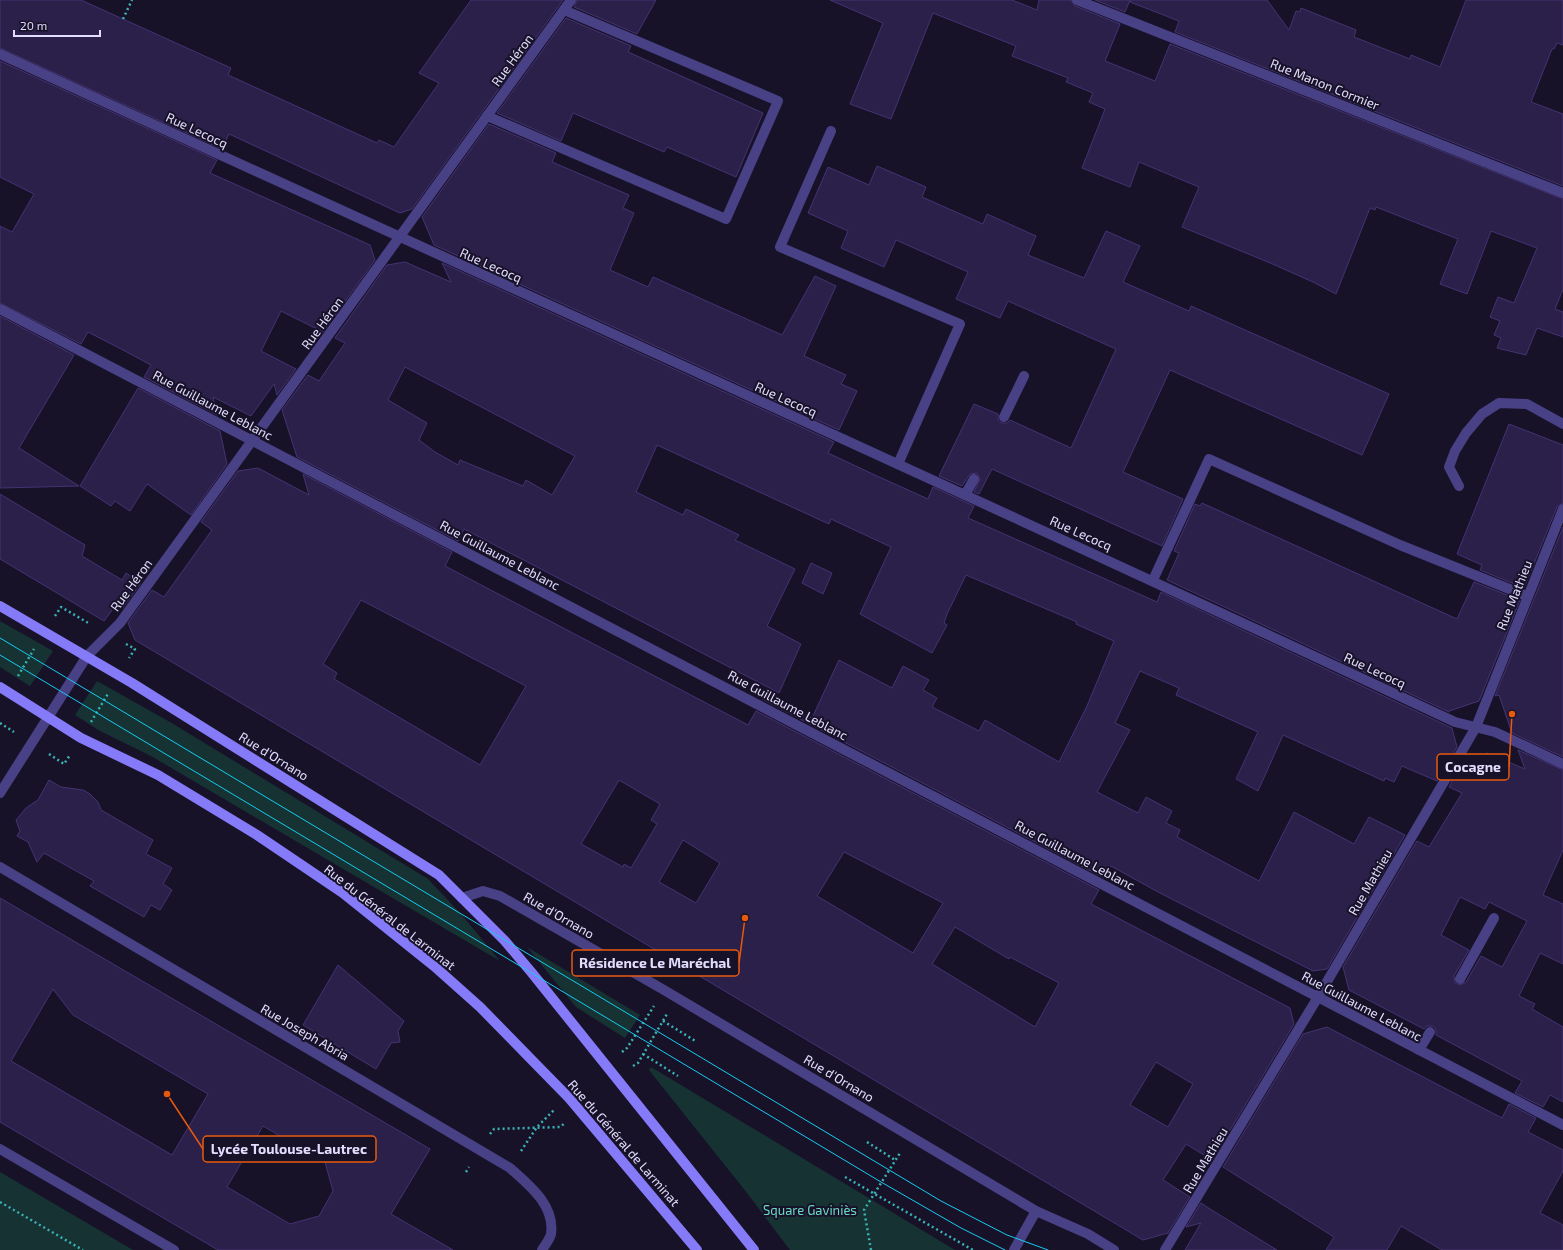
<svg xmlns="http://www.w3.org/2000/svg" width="1563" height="1250" font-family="'Exo 2',sans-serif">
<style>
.green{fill:#163233}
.building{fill:#2b2049;stroke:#443373;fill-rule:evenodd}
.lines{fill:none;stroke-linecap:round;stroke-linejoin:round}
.path{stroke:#39b4b5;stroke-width:2.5;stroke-dasharray:2 3;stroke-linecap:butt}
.lane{stroke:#484185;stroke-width:10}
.street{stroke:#484185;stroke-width:10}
.secondary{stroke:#857af7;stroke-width:10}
.tram{stroke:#15ccf0;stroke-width:1}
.labels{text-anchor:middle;stroke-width:4;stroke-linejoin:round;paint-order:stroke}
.street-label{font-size:13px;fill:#e2ddfd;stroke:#181229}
.park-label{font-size:13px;fill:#6cdac6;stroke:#181229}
.leader{fill:none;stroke:#e8590c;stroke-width:1.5}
.callout-dot{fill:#e8590c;stroke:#181229;stroke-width:1.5}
.callout{fill:#181229;stroke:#e8590c;stroke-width:1.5}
.callout-label{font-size:14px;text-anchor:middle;font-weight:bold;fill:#e2ddfd}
</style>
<rect width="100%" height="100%" fill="#181229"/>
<g class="green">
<path d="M0 621 53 651 30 686 0 667Z"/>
<path d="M97 681 170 722 428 879 461 914 500 961 151 756 100 731 75 715Z"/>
<path d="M527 947 640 1015 625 1038 576 1007Z"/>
<path d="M651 1067 955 1250H790L747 1193 649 1070Z"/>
<path d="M0 1172 133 1250H0Z"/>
</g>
<g class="building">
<path d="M0 0H81L231 68 228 75 377 143 379 140 394 147 439 83 419 73 471 0H563L412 209 400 213 229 134 222 149 0 48Z"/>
<path d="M577 0H656L637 34 574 7Z"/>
<path d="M830 0H1012L1037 10 1039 0H1071L1075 6 1120 24 1105 61 1155 81 1170 44 1563 199V289L1555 309 1563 312V337L1537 328 1526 355 1497 348 1501 338 1494 335 1500 321 1490 317 1498 297 1514 303 1537 248 1491 231 1467 294 1440 284 1458 239 1376 207 1375 210 1370 208 1336 294 1313 282 1268 262 1182 227 1199 187 1139 162 1130 187 1082 168 1105 109 1089 102 1093 93 1066 82 1068 78 1012 56 1016 46 933 13 891 119 850 104 883 23Z"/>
<path d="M1095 0H1130L1125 12Z"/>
<path d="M1130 0H1267L1289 30 1296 11 1300 12 1301 8 1356 30 1354 37 1410 59 1411 55 1440 67 1466 0H1563V45L1557 43 1554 49H1552L1531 102 1563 114V186L1175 32 1179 21 1130 2Z"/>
<path d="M566 18 631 46 628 52 763 113 736 177 667 147 664 152 573 113 561 141 497 113Z"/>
<path d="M0 61 217 160 210 173 370 245 375 260 323 332 281 311 261 351 296 369 277 395 274 384 251 416 213 397 217 415 144 377 151 365 123 350 88 332 81 344 0 303V226L12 232 34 194 0 177Z"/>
<path d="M489 124 556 153 552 162 629 195 623 208 634 213 610 270 648 287 653 277 782 335 815 276 836 286 804 356 846 375 841 384 857 391 839 430 434 245 422 217Z"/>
<path d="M877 166 926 187 922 197 983 224 987 214 1036 236 1028 255 1084 278 1106 231 1140 246 1123 282 1189 311 1191 306 1389 394 1362 455 1170 370 1123 472 1183 499 1162 546 992 469 979 494 974 492 980 479 977 473 970 474 962 486 939 476 974 404 998 414V420L1002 423H1007L1010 420 1071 448 1116 349 1008 301 1000 318 956 299 968 272 896 240 884 267 841 248 848 231 808 213 828 167 869 185Z"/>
<path d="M405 262 451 282 442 263 834 442 828 453 877 476 928 499 933 487 974 506 968 518 1157 602 1161 592 1452 728 1457 747 1437 781 1402 766 1394 782 1385 778 1384 781 1283 735 1258 791 1236 779 1258 732 1176 695 1179 688 1140 671 1115 723 1130 730 1097 792 1138 813 1146 797 1172 811 1166 823 1180 830 1177 837 1259 881 1294 812 1354 844 1369 817 1405 835 1327 969 1313 971 1158 892 1111 866 1104 878 762 699 763 696 812 718 839 660 892 688 903 666 929 680 923 690 937 698 932 707 979 731 985 720 1059 762 1087 706 1114 641 1076 624 1077 622 966 575 947 614 944 623 947 625 932 653 860 614 891 547 831 519 829 524 657 445 636 492 683 515 686 509 739 535 735 540 795 569 767 626 801 644 779 693 464 529 458 541 297 457 282 410 308 375 319 381 345 343 335 338 387 265ZM405 367 575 456 552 495 526 480 523 486 460 460 458 465 435 452 419 440 427 423 388 400Z"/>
<path d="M0 316 74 355 19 448 79 486 0 488Z"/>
<path d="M138 388 220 431 227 464 191 515 147 484 130 511 115 501 111 506 80 486Z"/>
<path d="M1509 424 1563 445V503L1557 507 1524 588 1480 570 1482 565 1457 554Z"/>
<path d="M258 468 309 495 303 474 452 552 445 566 748 725 756 711 1099 890 1091 904 1290 1008 1294 1024 1212 1160 1186 1144 1163 1180 1190 1197 1168 1233 1143 1240 135 640 128 623 152 590 164 597 212 530 201 522 238 471ZM361 600 526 686 480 765 334 679 337 673 323 664ZM619 780 660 804 651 820 657 824 631 868 624 864 623 867 581 844ZM683 840 720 863 696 903 659 882ZM844 852 943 903 913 953 817 896ZM955 927 1009 959 1010 957 1059 983 1035 1027 932 964ZM1156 1062 1193 1084 1168 1127 1130 1105Z"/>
<path d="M0 494 85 545 82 556 122 580 126 573 141 583 122 609 118 602 104 621 0 559Z"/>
<path d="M1202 503 1457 619 1474 582 1520 600 1479 701 1449 711V712L1167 580 1179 553 1174 551 1195 504 1200 506Z"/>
<path d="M1563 527V757L1512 733 1499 695 1495 696Z"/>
<path d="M811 563 832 573 823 594 802 583Z"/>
<path d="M1518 750 1563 770V850L1543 895 1563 904V964L1540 953 1519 996 1535 1004 1532 1009 1563 1027V1102L1550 1095 1543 1107 1515 1093 1522 1081 1436 1035V1029L1433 1026H1427L1424 1029 1349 990 1343 967 1417 841 1429 847 1462 793 1449 787 1460 766 1462 772 1487 753 1525 769ZM1460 897 1485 909 1489 902 1527 921 1502 967 1481 956 1466 982 1460 985 1455 983 1454 976 1469 950 1441 935Z"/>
<path d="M49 780 61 787 83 790 90 794 98 802 101 810 153 840 146 854 172 868 163 884 172 890 160 910 151 905 144 917 90 886 94 881 44 853 37 862 28 842 17 836 20 831 16 820 26 808 38 800Z"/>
<path d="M0 898 430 1149 391 1214 453 1250H218L0 1122ZM53 989 73 1015 208 1094 172 1155 11 1061ZM263 1126 325 1162 333 1191 319 1216 290 1224 227 1187Z"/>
<path d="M338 965 404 1021 398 1031 400 1042 391 1043 376 1069 303 1025Z"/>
<path d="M1327 1027 1502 1118 1509 1104 1536 1118 1528 1132 1563 1150V1171L1540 1213 1563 1225V1250H1442L1401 1226 1387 1250H1326L1334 1237 1223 1167 1303 1034Z"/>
<path d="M1201 1203 1210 1209 1277 1250H1185L1201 1223 1186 1227Z"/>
</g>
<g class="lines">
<g class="path">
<path d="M123 19 132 0"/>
<path d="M55 616 61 607 90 624"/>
<path d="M126 644 135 649 129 658"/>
<path d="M18 676 34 649"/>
<path d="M91 722 109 692"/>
<path d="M0 723 14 732"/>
<path d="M49 754 64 764 70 755"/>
<path d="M663 1021 697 1042"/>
<path d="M622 1052 627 1048 654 1006"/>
<path d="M643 1054 678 1076"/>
<path d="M633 1066 638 1063 667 1014"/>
<path d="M490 1134 494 1129 560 1127 565 1123"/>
<path d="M867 1142 895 1160"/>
<path d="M521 1151 537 1127 554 1110"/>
<path d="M466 1172 469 1167"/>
<path d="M845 1177 973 1250"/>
<path d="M0 1202 83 1250"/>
<path d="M871 1250 864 1210 900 1153"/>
</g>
<g class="lane">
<path d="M487 116 726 219 778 101 564 10"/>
<path d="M831 131 780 247 960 324 898 464"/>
<path d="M1004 417 1024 376"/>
<path d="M1459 486 1449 467 1455 451 1466 433 1482 414 1499 403 1527 404 1563 424"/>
<path d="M965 495 974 479"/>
<path d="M1153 580 1209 459 1400 545 1527 596"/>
<path d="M1460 979 1494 918"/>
<path d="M1419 1050 1430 1032"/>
<path d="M0 1149 174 1250"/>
</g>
<g class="street">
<path d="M1077 0 1563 193"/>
<path d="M0 54C485 277 972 495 1455 722L1495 732 1563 764"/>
<path d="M0 309 1563 1125"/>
<path d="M0 793 87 656 120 623 571 0"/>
<path d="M0 867 510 1168C529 1185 555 1205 551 1234 550 1239 545 1245 542 1250"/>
<path d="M462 898 483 891 500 896 664 990 1036 1211 1088 1234 1114 1250"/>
<path d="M1014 1250 1036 1211"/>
<path d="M1165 1250 1318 997 1476 727 1563 509"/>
</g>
<g class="secondary">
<path d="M0 606 132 683 439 875 505 941 532 973 754 1250"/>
<path d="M0 687 81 738 158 775 257 835 343 893 434 966 480 1007 569 1098 697 1250"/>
</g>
<g class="tram">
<path d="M0 638 941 1201 1007 1235 1048 1250"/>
<path d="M0 655 881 1182 961 1228 1005 1250"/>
</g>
</g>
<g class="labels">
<g class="street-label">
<text transform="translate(512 60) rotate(-54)" y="5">Rue Héron</text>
<text transform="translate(1325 84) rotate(22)" y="5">Rue Manon Cormier</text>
<text transform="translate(197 130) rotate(25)" y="5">Rue Lecocq</text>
<text transform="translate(491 265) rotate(24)" y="5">Rue Lecocq</text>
<text transform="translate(322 323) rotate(-54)" y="5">Rue Héron</text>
<text transform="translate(786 399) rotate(24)" y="5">Rue Lecocq</text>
<text transform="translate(213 405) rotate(28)" y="5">Rue Guillaume Leblanc</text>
<text transform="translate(1081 533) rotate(24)" y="5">Rue Lecocq</text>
<text transform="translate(500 555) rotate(28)" y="5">Rue Guillaume Leblanc</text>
<text transform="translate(131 585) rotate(-54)" y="5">Rue Héron</text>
<text transform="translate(1514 595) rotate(-68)" y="5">Rue Mathieu</text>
<text transform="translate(1375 670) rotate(25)" y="5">Rue Lecocq</text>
<text transform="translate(788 705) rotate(28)" y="5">Rue Guillaume Leblanc</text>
<text transform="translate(274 756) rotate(32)" y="5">Rue d'Ornano</text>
<text transform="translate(1075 855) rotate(28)" y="5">Rue Guillaume Leblanc</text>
<text transform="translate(1370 882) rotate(-60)" y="5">Rue Mathieu</text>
<text transform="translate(559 915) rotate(30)" y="5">Rue d'Ornano</text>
<text transform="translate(390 917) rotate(38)" y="5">Rue du Général de Larminat</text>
<text transform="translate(1362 1006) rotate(28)" y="5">Rue Guillaume Leblanc</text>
<text transform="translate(305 1032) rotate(30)" y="5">Rue Joseph Abria</text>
<text transform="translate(839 1078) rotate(31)" y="5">Rue d'Ornano</text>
<text transform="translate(624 1143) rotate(49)" y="5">Rue du Général de Larminat</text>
<text transform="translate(1205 1160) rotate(-59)" y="5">Rue Mathieu</text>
</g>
<g class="park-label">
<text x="810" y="1215">Square Gaviniès</text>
</g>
</g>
<path class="leader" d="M1512 714L1509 767M745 918L739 963M167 1094L203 1149"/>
<g class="callout-dot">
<circle cx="1512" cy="714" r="4"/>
<circle cx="745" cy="918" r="4"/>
<circle cx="167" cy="1094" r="4"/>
</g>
<g class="callout">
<rect x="1437" y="754" width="72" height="26" rx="4"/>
<rect x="572" y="950" width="167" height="26" rx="4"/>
<rect x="203" y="1136" width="173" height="26" rx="4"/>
</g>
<g class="callout-label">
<text x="1473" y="772">Cocagne</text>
<text x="655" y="968">Résidence Le Maréchal</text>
<text x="289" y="1154">Lycée Toulouse-Lautrec</text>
</g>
<path d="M14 30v6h86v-6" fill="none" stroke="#e2ddfd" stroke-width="2"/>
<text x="20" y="30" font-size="12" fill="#e2ddfd" stroke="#181229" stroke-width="3" paint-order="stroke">20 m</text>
</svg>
